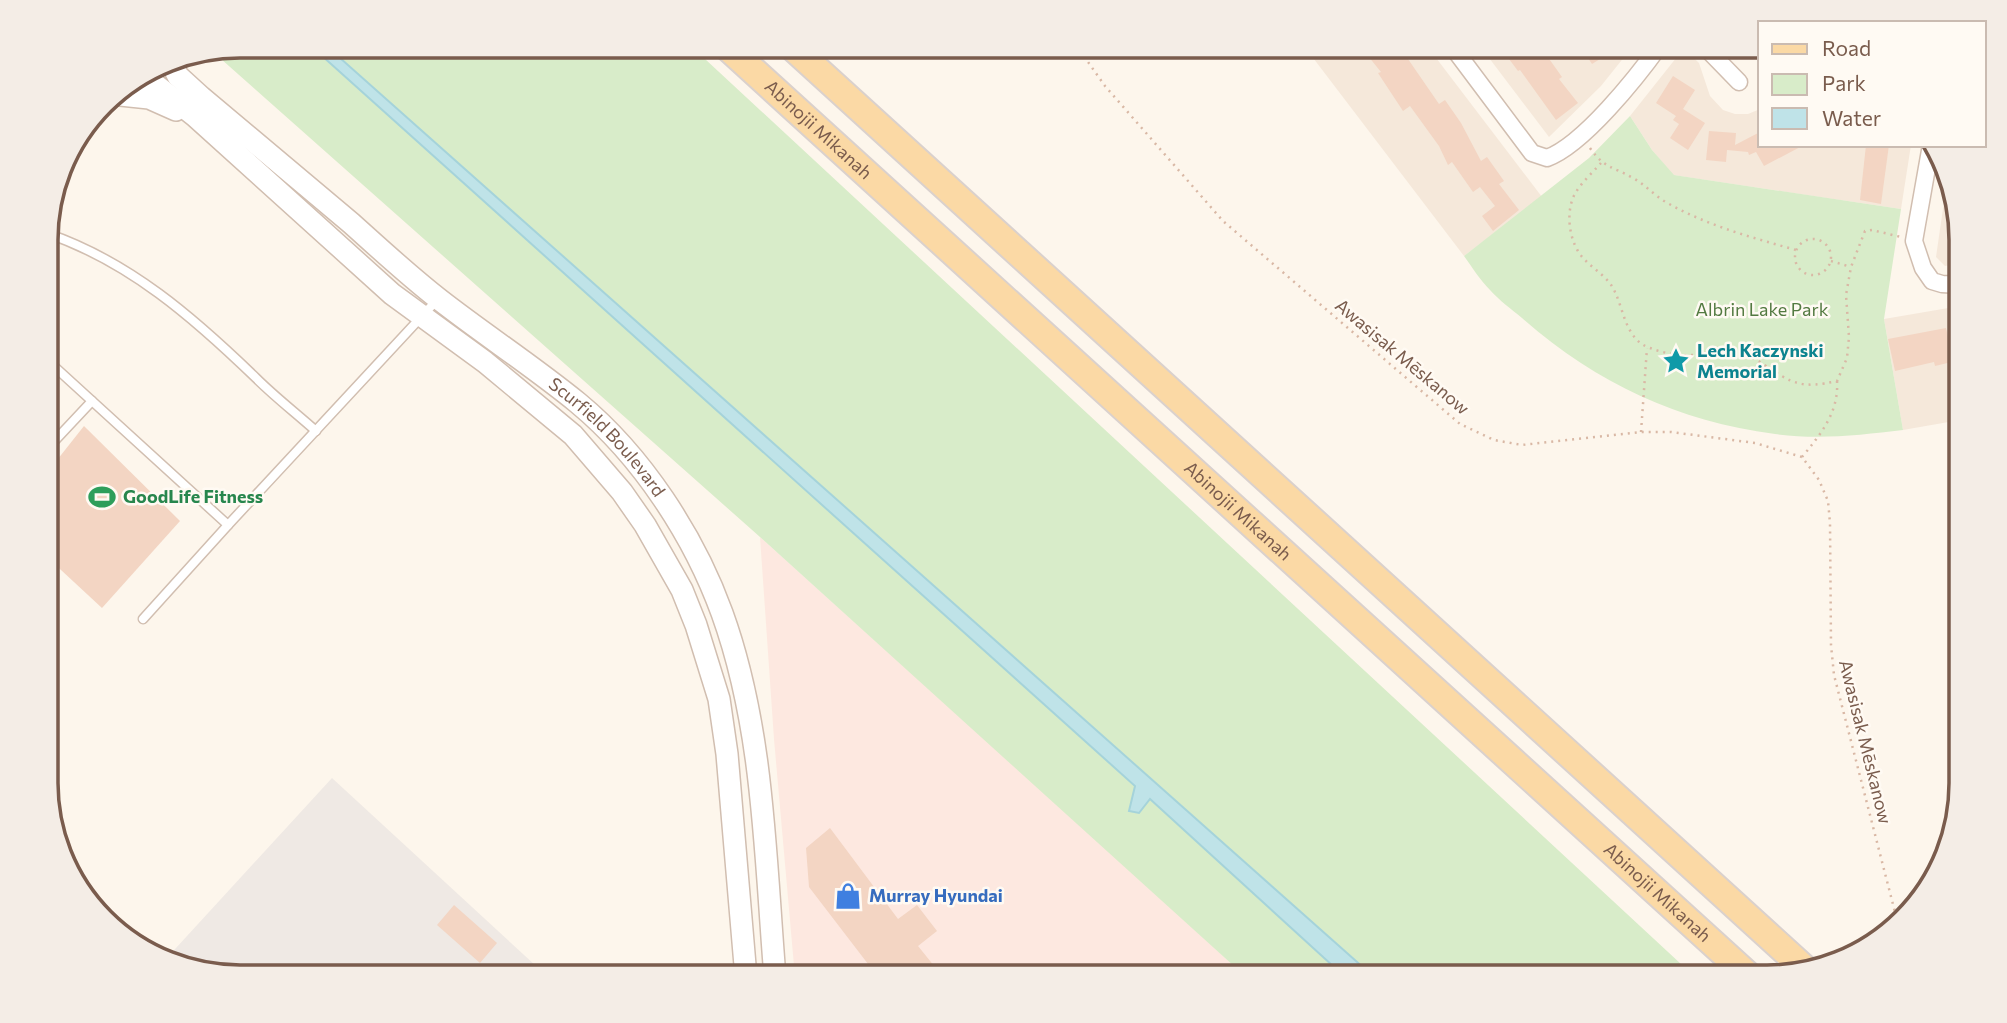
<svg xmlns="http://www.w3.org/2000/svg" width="2007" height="1023" font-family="Commissioner,sans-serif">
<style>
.residential{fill:#f5e8da}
.commercial{fill:#fde8e0}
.industrial{fill:#efe9e4}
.green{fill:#d8ecc9}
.water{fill:#bfe3e8;stroke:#a5d3da;stroke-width:2}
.building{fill:#f3d5c3}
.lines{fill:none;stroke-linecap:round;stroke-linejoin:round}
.service-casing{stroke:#d1beb0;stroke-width:11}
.minor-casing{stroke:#d1beb0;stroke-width:19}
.tertiary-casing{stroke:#d1beb0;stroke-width:24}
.primary-casing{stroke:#dad1cd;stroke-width:30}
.path{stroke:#d9b8a5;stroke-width:2.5;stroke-dasharray:2 5;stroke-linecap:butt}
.service{stroke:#fff;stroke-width:8}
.minor{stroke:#fff;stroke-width:16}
.tertiary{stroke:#fff;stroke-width:21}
.primary{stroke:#fbd9a5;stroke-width:26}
.labels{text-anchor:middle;stroke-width:5;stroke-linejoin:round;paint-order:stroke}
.street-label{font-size:18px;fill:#7a5c4d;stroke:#fffaf3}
.park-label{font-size:18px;fill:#537a41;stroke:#fffaf3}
.culture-label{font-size:18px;font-weight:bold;fill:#0d838f;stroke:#fffaf3;text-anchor:start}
.leisure-label{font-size:18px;font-weight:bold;fill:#27864d;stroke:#fffaf3;text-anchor:start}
.shop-label{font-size:18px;font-weight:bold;fill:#366cbe;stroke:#fffaf3;text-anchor:start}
.rim{fill:none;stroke:#7a5c4d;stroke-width:3.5}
</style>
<rect width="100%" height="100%" fill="#fdf6ec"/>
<g class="residential">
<path d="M1304 46H1427L1542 197 1464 256Z"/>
<path d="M1480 46H1633L1601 86 1549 137Z"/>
<path d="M1684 48 1699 63 1710 96 1723 110 1735 114H1748L1760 109V145H1911L1901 209 1673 175 1652 150 1630 116Z"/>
<path d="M1947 181 1960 214V263L1945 266 1936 257Z"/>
<path d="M1960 306V420L1903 430 1884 319Z"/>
</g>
<path class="commercial" d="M760 537 1138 878 1246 977H795L774 739Z"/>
<path class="industrial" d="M332 778 548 977H239L165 960Z"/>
<g class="green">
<path d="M239 45 691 46 1695 977H1246L760 537 212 51Z"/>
<path d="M1630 116 1652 150 1674 175 1901 209 1884 319 1903 430C1861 435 1818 440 1775 434 1677 421 1596 383 1522 318 1511 309 1499 300 1490 290 1480 280 1472 267 1464 256L1589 158Z"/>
</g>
<path class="water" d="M311 46H344L331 50 1374 977H1345L1150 799 1139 813 1129 811 1135 786Z"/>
<g class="building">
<path d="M1360 46H1399L1439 104 1445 100 1461 123 1481 161 1487 157 1504 181 1499 184 1519 210 1493 231 1482 216 1495 206 1480 187 1473 192 1452 162 1448 165 1439 146 1410 106 1403 111 1378 73 1381 72Z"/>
<path d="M1511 46H1540L1562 77 1559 79 1578 103 1556 120 1520 70 1518 71 1503 51Z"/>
<path d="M1580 46H1603L1608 54 1592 64Z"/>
<path d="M1673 76 1695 90 1683 109 1705 123 1688 150 1670 138 1679 124 1673 120 1676 116 1656 103Z"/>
<path d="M1709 131 1736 133 1735 145 1760 132V145H1804L1764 166 1756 152 1749 155 1748 152 1727 150 1726 162 1706 160Z"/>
<path d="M1866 145H1889L1881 204 1860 200Z"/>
<path d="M1946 328 1950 344 1960 342V360L1935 366 1934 362 1895 371 1888 339Z"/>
<path d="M84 426 180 521 102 608 47 557 46 474Z"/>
<path d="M830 828 898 919 917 905 937 931 918 946 943 977H878L809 887 806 848Z"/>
<path d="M454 905 497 943 480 963 437 925Z"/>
</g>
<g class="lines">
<defs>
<g id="service">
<path d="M46 233C129 261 194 318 256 378 275 397 296 413 316 431"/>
<path d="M46 359 228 525 437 300"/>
<path d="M46 450 92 401"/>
<path d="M143 619 228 525"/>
</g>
<g id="minor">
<path d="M1451 45 1532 153 1547 158C1583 145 1637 77 1660 45"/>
<path d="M1703 45 1739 82"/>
<path d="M1931 145 1914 241 1923 268 1932 281 1942 284 1960 285"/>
</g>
<g id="tertiary">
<path id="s1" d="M169 59 178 76 201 97C251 139 301 181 351 223 380 249 409 276 440 300 485 335 534 367 578 403 642 456 694 536 722 613 764 729 765 856 775 977"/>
<path d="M139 76 148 79 195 116 392 294 485 362 573 435 622 492 645 525 682 590 696 625 719 699 727 754 746 977"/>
<path d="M111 94 149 98 176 110"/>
</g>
<g id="primary">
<path id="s2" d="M725 45 1750 977"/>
<path d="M790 45 1805 969"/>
</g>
</defs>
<use href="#service" class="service-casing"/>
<use href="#minor" class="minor-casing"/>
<use href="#tertiary" class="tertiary-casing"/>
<use href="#primary" class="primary-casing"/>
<g class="path">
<path d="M1076 45 1105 86 1223 221 1460 424 1494 440 1522 445 1641 432H1671L1755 443 1802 457 1819 480 1828 501 1830 523 1831 645 1834 675 1897 920"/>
<path d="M1590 148C1605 169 1612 166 1633 178 1644 184 1653 194 1664 201 1705 225 1750 237 1796 250"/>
<path d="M1601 163C1593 172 1583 181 1576 192 1564 211 1569 246 1586 261 1596 271 1609 278 1615 292 1624 311 1626 340 1650 348 1663 353 1679 356 1692 355 1711 353 1726 347 1744 354 1751 356 1757 360 1763 364 1793 384 1801 389 1837 381L1847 358 1849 337 1846 295 1851 267 1865 231 1872 230 1901 237"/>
<circle cx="1813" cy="257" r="18"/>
<path d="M1831 261 1851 267"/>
<path d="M1641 432 1647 348"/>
<path d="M1802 457C1821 434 1839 412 1837 381"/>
</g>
<use href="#service" class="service"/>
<use href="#minor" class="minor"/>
<use href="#tertiary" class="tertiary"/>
<use href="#primary" class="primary"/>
</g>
<defs>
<symbol id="sight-bare" viewBox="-9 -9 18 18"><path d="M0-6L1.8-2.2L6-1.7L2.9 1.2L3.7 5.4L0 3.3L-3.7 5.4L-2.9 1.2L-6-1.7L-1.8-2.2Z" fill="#0f9aa8" stroke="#fffaf3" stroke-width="2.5" paint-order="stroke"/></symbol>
<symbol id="stadium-bare" viewBox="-9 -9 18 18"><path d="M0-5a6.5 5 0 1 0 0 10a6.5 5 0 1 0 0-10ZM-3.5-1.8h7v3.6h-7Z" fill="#2e9e5b" stroke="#fffaf3" stroke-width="2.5" paint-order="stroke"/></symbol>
<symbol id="shop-bare" viewBox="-9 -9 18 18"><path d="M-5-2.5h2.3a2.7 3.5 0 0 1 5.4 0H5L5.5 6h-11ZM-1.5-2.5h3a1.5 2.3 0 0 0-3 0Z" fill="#3f7fe0" stroke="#fffaf3" stroke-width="2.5" paint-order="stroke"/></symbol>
</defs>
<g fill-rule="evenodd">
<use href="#sight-bare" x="1657" y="342" width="38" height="38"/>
<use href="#stadium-bare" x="83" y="478" width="38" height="38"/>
<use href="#shop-bare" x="829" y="877" width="38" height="38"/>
</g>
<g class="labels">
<g class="street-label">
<text dy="6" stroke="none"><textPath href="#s2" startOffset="126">Abinojii Mikanah</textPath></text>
<text transform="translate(1402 357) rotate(40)" y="6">Awasisak Mēskanow</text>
<text dy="6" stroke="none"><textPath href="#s1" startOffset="581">Scurfield Boulevard</textPath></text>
<text dy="6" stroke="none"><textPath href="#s2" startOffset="693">Abinojii Mikanah</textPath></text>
<text transform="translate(1865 742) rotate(76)" y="6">Awasisak Mēskanow</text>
<text dy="6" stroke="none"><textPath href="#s2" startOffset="1260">Abinojii Mikanah</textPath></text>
</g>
<g class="park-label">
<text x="1762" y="316">Albrin Lake Park</text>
</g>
<g class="culture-label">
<text x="1697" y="357">Lech Kaczynski<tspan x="1697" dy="21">Memorial</tspan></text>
</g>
<g class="leisure-label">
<text x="123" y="503">GoodLife Fitness</text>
</g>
<g class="shop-label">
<text x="869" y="902">Murray Hyundai</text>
</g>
</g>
<path d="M0 0H2007V1023H0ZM240 58H1767A182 182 0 0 1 1949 240V783A182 182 0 0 1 1767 965H240A182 182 0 0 1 58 783V240A182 182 0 0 1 240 58Z" fill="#f4ede6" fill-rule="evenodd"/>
<path class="rim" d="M240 58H1767A182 182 0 0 1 1949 240V783A182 182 0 0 1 1767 965H240A182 182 0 0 1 58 783V240A182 182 0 0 1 240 58Z"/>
<rect x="1758" y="21" width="228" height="126" fill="#fffaf3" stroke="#cabbb1" stroke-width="2"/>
<rect x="1772" y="44" width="35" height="10" fill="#fbd9a5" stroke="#cabbb1" stroke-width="2"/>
<text x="1822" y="56" font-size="21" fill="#7a5c4d">Road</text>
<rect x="1772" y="74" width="35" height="21" fill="#d8ecc9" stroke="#cabbb1" stroke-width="2"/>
<text x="1822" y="91" font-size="21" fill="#7a5c4d">Park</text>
<rect x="1772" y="108" width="35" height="21" fill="#bfe3e8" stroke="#cabbb1" stroke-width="2"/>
<text x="1822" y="126" font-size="21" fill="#7a5c4d">Water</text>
</svg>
